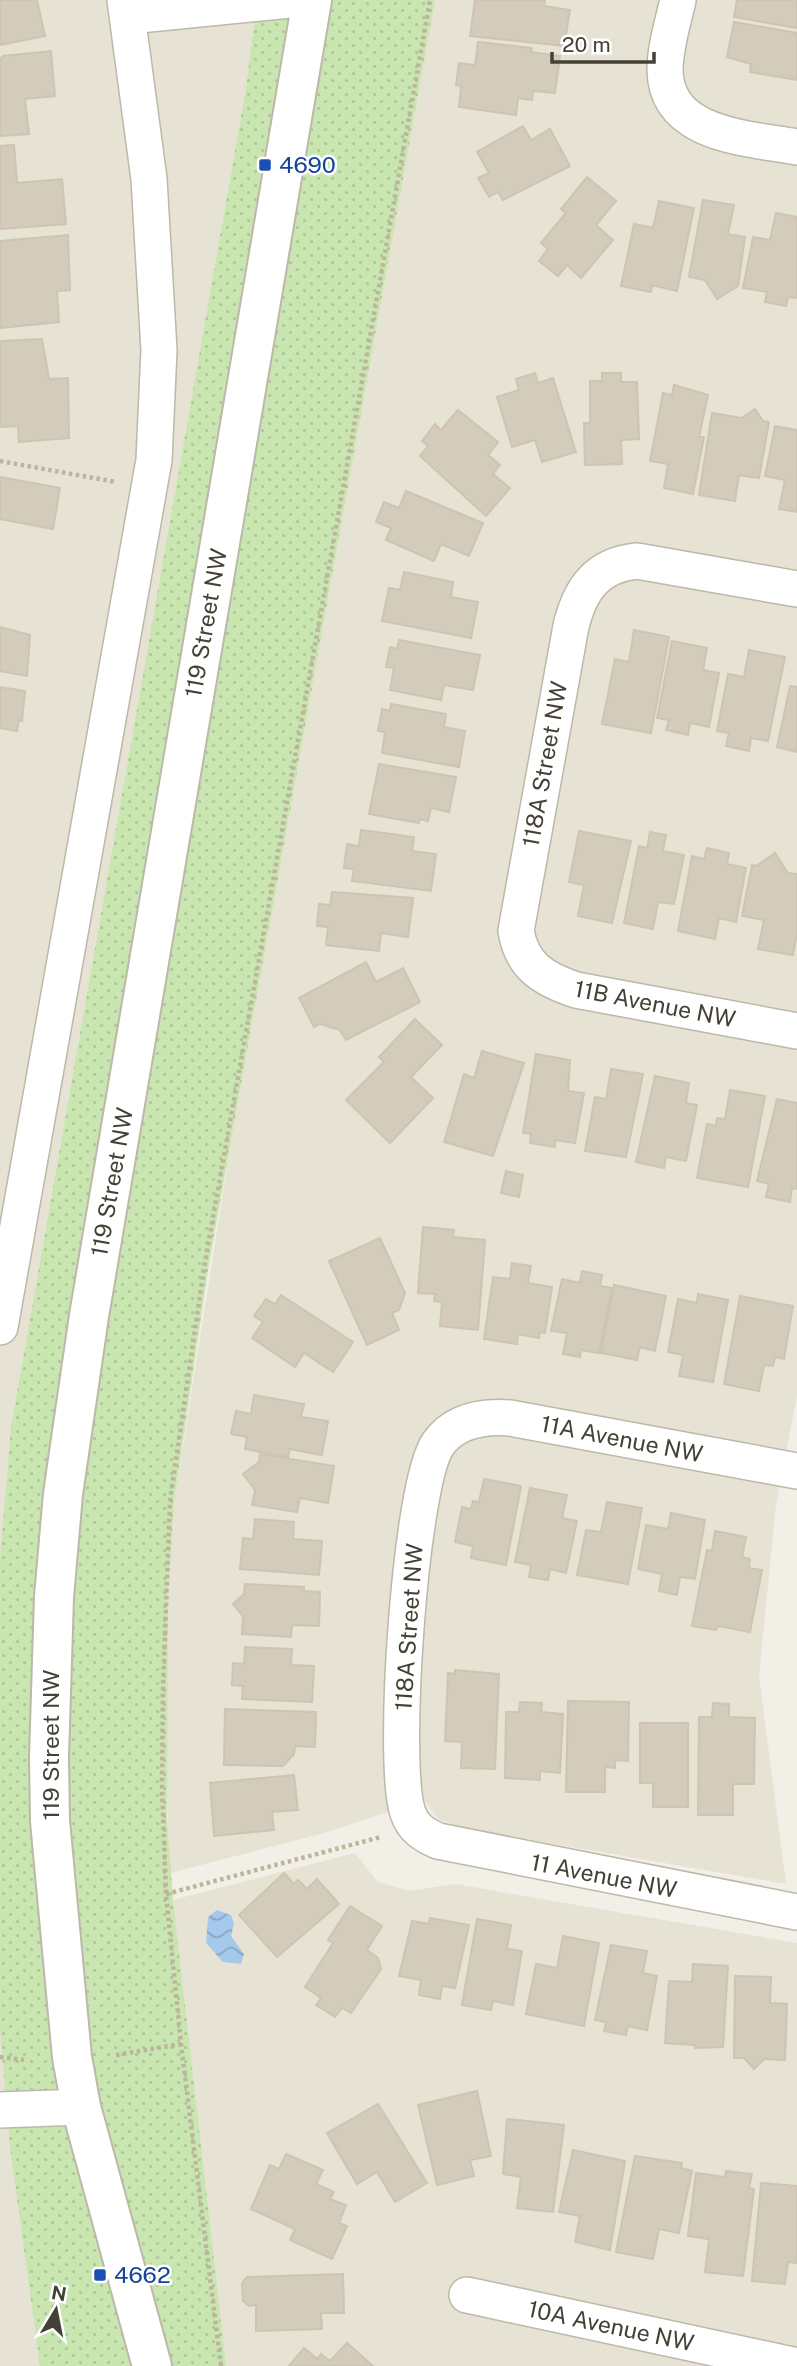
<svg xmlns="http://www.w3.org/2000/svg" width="797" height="2366" font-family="'Public Sans',sans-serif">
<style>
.residential{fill:#e6e2d4}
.grass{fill:url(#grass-dots)}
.water{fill:url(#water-waves)}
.building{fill:#d3ccbc;stroke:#cec4af;stroke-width:2}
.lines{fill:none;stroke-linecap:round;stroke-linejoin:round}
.minor-casing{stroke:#bdb8a9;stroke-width:38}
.tertiary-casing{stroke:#bdb8a9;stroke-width:42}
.path{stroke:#beb49b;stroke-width:4.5;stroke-dasharray:3.5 3.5;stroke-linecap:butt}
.minor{stroke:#fff;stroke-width:35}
.tertiary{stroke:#fff;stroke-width:38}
.transit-dot{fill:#1a4fb4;stroke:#fff;stroke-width:2.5}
.labels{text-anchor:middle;stroke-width:5;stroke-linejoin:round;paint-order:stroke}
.transit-label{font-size:23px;fill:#164399;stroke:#fff;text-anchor:start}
.street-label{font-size:23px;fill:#444035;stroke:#fff}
</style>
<defs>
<pattern id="grass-dots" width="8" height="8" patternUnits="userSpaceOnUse" patternTransform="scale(1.75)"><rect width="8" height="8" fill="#c9e5b0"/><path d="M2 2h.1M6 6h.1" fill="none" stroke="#aec698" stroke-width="1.8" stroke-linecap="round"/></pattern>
<pattern id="water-waves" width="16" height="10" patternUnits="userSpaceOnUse" patternTransform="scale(1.75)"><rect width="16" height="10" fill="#a4c9ed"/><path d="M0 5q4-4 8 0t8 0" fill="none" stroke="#87a5c1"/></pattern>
</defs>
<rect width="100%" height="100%" fill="#f2efe6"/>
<g class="residential">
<path d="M0 0H257L246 88 11 1427 0 1557Z"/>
<path d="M435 0H797V1395L776 1505 759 1676 786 1884 468 1829 439 1820 424 1800 324 1833 170 1873 165 1743 168 1596 174 1502 231 1142Z"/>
<path d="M355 1853 378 1882 410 1891 455 1884 797 1943V2366H224L173 1900Z"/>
<path d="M0 2030 10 2148 40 2366H0Z"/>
</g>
<path class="grass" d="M257 0H435L208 1270 174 1502 168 1596 167 1817 173 1900 226 2366H40L10 2148 0 2030V1557L11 1427 246 88Z"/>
<path class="water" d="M217 1910 231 1915 234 1924 231 1936 244 1954 241 1964 223 1962 206 1943 208 1917Z"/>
<g class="building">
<path d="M0 0H37L45 36 0 45Z"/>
<path d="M475 0H545L544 6 570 10 564 46 470 36Z"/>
<path d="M737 0H797V28L734 17Z"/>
<path d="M734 22 797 33V80L750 72 751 64 727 57Z"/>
<path d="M478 42 532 48 531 52 560 56 555 93 533 91 532 100 518 98 516 115 459 107 461 86 456 85 459 63 475 65Z"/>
<path d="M51 51 55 96 25 99 29 134 0 136V59L3 56Z"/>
<path d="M523 126 531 140 550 129 570 166 503 200 498 192 489 197 478 178 489 173 477 152Z"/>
<path d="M14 145 17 183 62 179 66 224 0 229V146Z"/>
<path d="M587 177 616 201 596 225 613 240 581 278 567 265 558 276 539 261 548 249 541 243 566 213 561 209Z"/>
<path d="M703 200 734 205 728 234 745 237 738 286 717 299 705 280 689 277Z"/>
<path d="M659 201 694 208 677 291 652 285 651 292 621 286 634 224 653 228Z"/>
<path d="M776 213 797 217V294L796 298 788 297 786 306 765 302 767 292 743 288 753 237 770 240Z"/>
<path d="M68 235 70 290 57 291 59 322 0 328V241Z"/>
<path d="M42 339 49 379 68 378 69 438 19 442 18 426 0 427V341Z"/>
<path d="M535 373 538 383 553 378 576 452 542 462 535 440 512 447 497 397 519 390 516 379Z"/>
<path d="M602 373H621V382H637L639 439 621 440 622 464 585 465 584 423H590V381H602Z"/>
<path d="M674 385 708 395 699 437H704L693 494 664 488 668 464 650 461 663 393 672 395Z"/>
<path d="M755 409 763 421 769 422 759 478 739 475 735 501 699 495 712 413 742 418Z"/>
<path d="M458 410 498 442 488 455 500 465 493 474 510 488 486 516 420 456 428 446 422 441 435 424 441 430Z"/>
<path d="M775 426 797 430V512L779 509 785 480 765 476Z"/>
<path d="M0 477 60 488 53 529 0 519Z"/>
<path d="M406 491 483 523 469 556 441 544 434 561 386 540 391 528 376 522 384 502 399 508Z"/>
<path d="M404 572 453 582 451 597 478 602 471 638 382 621 389 588 400 590Z"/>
<path d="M0 627 30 635 27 676 0 671Z"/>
<path d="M634 630 669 637 651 733 602 724 615 659 629 662Z"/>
<path d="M399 640 480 655 473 690 444 685 441 700 390 690 394 668 386 667 390 647 397 649Z"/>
<path d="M672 641 707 648 703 670 719 673 709 727 690 723 688 735 666 730 669 720 657 718Z"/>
<path d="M749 650 785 657 768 741 751 738 749 751 726 746 729 733 717 731 728 674 744 677Z"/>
<path d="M790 686 797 687V752L777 747Z"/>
<path d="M0 687 25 691 22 721 19 720 17 731 0 728Z"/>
<path d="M391 704 446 714 444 727 465 731 459 767 382 753 385 732 378 731 382 709 390 711Z"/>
<path d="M379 764 456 777 449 812 431 808 428 821 419 819V823L369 814Z"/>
<path d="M361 830 414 837 412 851 436 854 431 891 352 881 354 869 344 868 347 844 359 846Z"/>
<path d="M579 831 631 841 612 923 578 916 584 885 569 882Z"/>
<path d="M650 832 666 835 663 851 684 855 674 904 658 902 653 929 624 923 639 846 647 848Z"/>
<path d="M707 848 729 853 727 864 746 868 736 922 719 918 715 939 678 931 692 856 704 859Z"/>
<path d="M775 853 788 873 797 874V933L793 955 758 949 764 920 742 916 752 865 756 866Z"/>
<path d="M332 892 413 898 408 937 381 933 379 951 326 945 328 927 317 926 319 904 330 905Z"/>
<path d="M366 962 376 982 403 968 420 1002 346 1040 340 1030 320 1024 314 1027 299 998Z"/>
<path d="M415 1019 442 1045 411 1077 433 1098 390 1143 346 1100 384 1062 379 1057Z"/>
<path d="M482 1051 524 1063 493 1156 444 1142 464 1074 474 1078Z"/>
<path d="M536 1054 570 1060 568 1091 584 1093 575 1143 555 1140V1147L530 1143 531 1134 523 1133Z"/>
<path d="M611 1069 643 1074 626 1157 585 1151 595 1097 606 1099Z"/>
<path d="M655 1076 689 1083 686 1103 697 1105 686 1161 666 1157 664 1168 636 1162Z"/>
<path d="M730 1090 765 1096 748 1187 697 1178 707 1124 716 1126 717 1118 725 1119Z"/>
<path d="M777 1099 797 1103V1189L792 1188 790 1202 766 1197 769 1184 757 1181Z"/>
<path d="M506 1171 523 1175 519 1197 501 1193Z"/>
<path d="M423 1227 454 1230 453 1237 485 1240 478 1330 440 1326 442 1302 434 1301 435 1294 418 1293Z"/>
<path d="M380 1238 405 1293 399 1310 392 1313 399 1330 367 1345 329 1261Z"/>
<path d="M512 1263 531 1266 528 1283 552 1287 545 1333 540 1332 539 1338 518 1334 517 1344 484 1339 493 1277 510 1279Z"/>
<path d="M582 1271 602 1275 600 1286 612 1288 599 1353 581 1350 580 1357 563 1354 567 1333 551 1331 562 1279 580 1283Z"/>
<path d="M614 1285 666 1296 655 1351 640 1347 637 1360 601 1353Z"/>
<path d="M698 1294 728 1300 713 1382 679 1376 683 1355 668 1352 678 1299 697 1303Z"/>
<path d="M281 1295 353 1342 333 1372 304 1353 295 1367 252 1338 263 1322 254 1316 266 1299 275 1304Z"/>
<path d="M740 1296 793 1306 784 1359 775 1357 773 1366 764 1365 759 1391 724 1384Z"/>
<path d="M254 1395 304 1404 301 1417 328 1421 322 1455 290 1449 288 1457 245 1449 247 1437 231 1434 236 1411 251 1414Z"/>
<path d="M260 1454 334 1466 328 1503 300 1498 297 1512 252 1505 255 1490 243 1474 259 1462Z"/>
<path d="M484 1479 521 1486 506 1565 471 1558 473 1546 455 1542 462 1507 471 1509 473 1501 479 1502Z"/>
<path d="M530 1488 567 1495 562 1518 577 1521 566 1573 550 1569 548 1580 529 1577 531 1565 515 1562Z"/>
<path d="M607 1502 642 1508 628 1584 577 1575 586 1530 601 1532Z"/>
<path d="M671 1513 705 1520 695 1579 680 1577 677 1595 659 1591 662 1574 638 1569 646 1525 668 1529Z"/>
<path d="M255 1519 294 1522 293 1539 322 1541 319 1575 240 1569 243 1538 253 1539Z"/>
<path d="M715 1531 746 1537 742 1557 750 1559 749 1568 762 1570 750 1632 718 1626 716 1630 692 1626 707 1550 712 1551Z"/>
<path d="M245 1584 304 1587V1591L320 1592 319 1626 292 1625 291 1637 242 1634 243 1616 233 1604 244 1594Z"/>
<path d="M245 1647 292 1649 291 1665 314 1666 312 1702 242 1699 243 1686 232 1685 233 1663 244 1664Z"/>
<path d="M455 1670 499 1674 495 1769 461 1768 462 1742 445 1741 448 1673 455 1674Z"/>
<path d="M568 1701 629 1702 628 1761 615 1760V1768L605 1767V1792H566Z"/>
<path d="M520 1702 542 1703 541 1712 563 1714 560 1773 540 1771V1780L505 1778 506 1712H519Z"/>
<path d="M713 1703 729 1704V1717L755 1718 754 1784H733V1815H698L699 1717H712Z"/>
<path d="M225 1709 316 1712 315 1747 295 1746 294 1754 283 1766 224 1765Z"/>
<path d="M640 1723H688V1807H653V1783H640Z"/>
<path d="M294 1775 298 1810 272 1812 274 1830 214 1836 210 1783Z"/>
<path d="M284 1873 294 1884 298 1880 307 1889 317 1879 339 1904 277 1957 239 1915Z"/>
<path d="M350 1906 382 1926 367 1950 378 1958 381 1969 351 2013 342 2008 335 2017 316 2005 321 1998 305 1987 333 1943 328 1940Z"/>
<path d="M430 1918 469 1925 455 1988 442 1986 440 1999 419 1995 421 1980 399 1976 412 1921 429 1924Z"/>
<path d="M477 1919 511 1925 507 1949 522 1951 513 2005 493 2001 491 2010 462 2005Z"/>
<path d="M563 1936 599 1943 584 2026 526 2014 536 1964 557 1968Z"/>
<path d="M611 1945 647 1951 643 1973 657 1976 647 2030 628 2026 626 2035 604 2031 606 2022 595 2020Z"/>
<path d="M693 1964 728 1966 723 2047 695 2048V2045L665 2043 669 1981 692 1982Z"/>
<path d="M735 1976 771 1977 770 2003 787 2004 785 2060 764 2059 754 2069 744 2058H734Z"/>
<path d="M477 2091 491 2156 470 2160 474 2176 437 2185 418 2105Z"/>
<path d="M378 2104 427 2183 395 2202 377 2172 357 2184 327 2133Z"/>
<path d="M507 2119 564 2125 553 2212 517 2208 521 2177 503 2174Z"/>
<path d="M573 2150 625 2161 610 2250 575 2242 580 2216 559 2212Z"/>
<path d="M286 2154 323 2170 316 2184 334 2192 330 2199 346 2205 339 2223 347 2226 332 2259 290 2240 295 2229 251 2209 270 2165 279 2169Z"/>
<path d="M635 2156 682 2163 681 2168 692 2171 679 2233 659 2229 653 2259 616 2252Z"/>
<path d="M726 2171 752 2174 749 2188 754 2189 743 2276 705 2272 709 2239 688 2236 696 2173 725 2177Z"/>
<path d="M761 2183 797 2186V2263L788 2262 785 2284 752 2281Z"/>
<path d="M343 2274 344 2313H321L322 2329 256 2331V2305L249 2306 243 2301 242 2283 247 2277Z"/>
<path d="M347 2343 373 2366H289L304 2348 317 2359 321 2354 330 2361Z"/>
</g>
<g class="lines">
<defs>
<g id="minor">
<path d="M678 0C673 22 665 47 665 70 666 136 748 138 797 147"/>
<path d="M129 16 290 0"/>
<path d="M797 589 637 561C596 565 580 590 571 626L516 931C522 966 543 979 576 990L797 1031"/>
<path d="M0 1327 154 460 159 350 149 179 125 0"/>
<path d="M797 1471 510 1418C483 1416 455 1420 438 1444 410 1484 391 1766 408 1813 413 1828 424 1835 438 1841L797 1912"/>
<path d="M0 2110 81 2107"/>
<path d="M467 2295 797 2366"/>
</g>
<path id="tertiary" d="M152 2366 81 2107 72 2057 50 1821 49 1757 54 1597 63 1494 89 1316 312 0"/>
</defs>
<use href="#minor" class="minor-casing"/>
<use href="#tertiary" class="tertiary-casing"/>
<g class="path">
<path d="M0 461 116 482"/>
<path d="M166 1894 381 1837"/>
<path d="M116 2055 181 2044"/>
<path d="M0 2057 24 2060"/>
<path d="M221 2366 181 2044 166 1894 162 1787 163 1688 170 1501 204 1268 430 0"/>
</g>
<use href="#minor" class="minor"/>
<use href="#tertiary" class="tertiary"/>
</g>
<g class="transit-dot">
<rect x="258" y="158" width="14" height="14" rx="3.5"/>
<rect x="93" y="2268" width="14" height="14" rx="3.5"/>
</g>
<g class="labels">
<g class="transit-label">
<text x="279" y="173">4690</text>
<text x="114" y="2283">4662</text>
</g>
<g class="street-label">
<text transform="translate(206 623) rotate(-80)" y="8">119 Street NW</text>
<text transform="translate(545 764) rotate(-80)" y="8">118A Street NW</text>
<text transform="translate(655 1004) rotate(11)" y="8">11B Avenue NW</text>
<text transform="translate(112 1182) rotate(-80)" y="8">119 Street NW</text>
<text transform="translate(622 1439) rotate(11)" y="8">11A Avenue NW</text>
<text transform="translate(409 1627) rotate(-86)" y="8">118A Street NW</text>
<text transform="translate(51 1745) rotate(-90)" y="8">119 Street NW</text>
<text transform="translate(604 1876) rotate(11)" y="8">11 Avenue NW</text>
<text transform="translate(611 2326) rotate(12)" y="8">10A Avenue NW</text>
</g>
</g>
<g transform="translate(56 2310) rotate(10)" stroke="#ffffff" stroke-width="5" paint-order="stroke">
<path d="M0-5L12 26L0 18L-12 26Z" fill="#444035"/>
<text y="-10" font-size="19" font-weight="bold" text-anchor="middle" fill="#444035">N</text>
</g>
<path d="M552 52v10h102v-10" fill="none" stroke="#444035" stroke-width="3.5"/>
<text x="562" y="52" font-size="21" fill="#444035" stroke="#ffffff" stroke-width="5" paint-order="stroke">20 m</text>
</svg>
